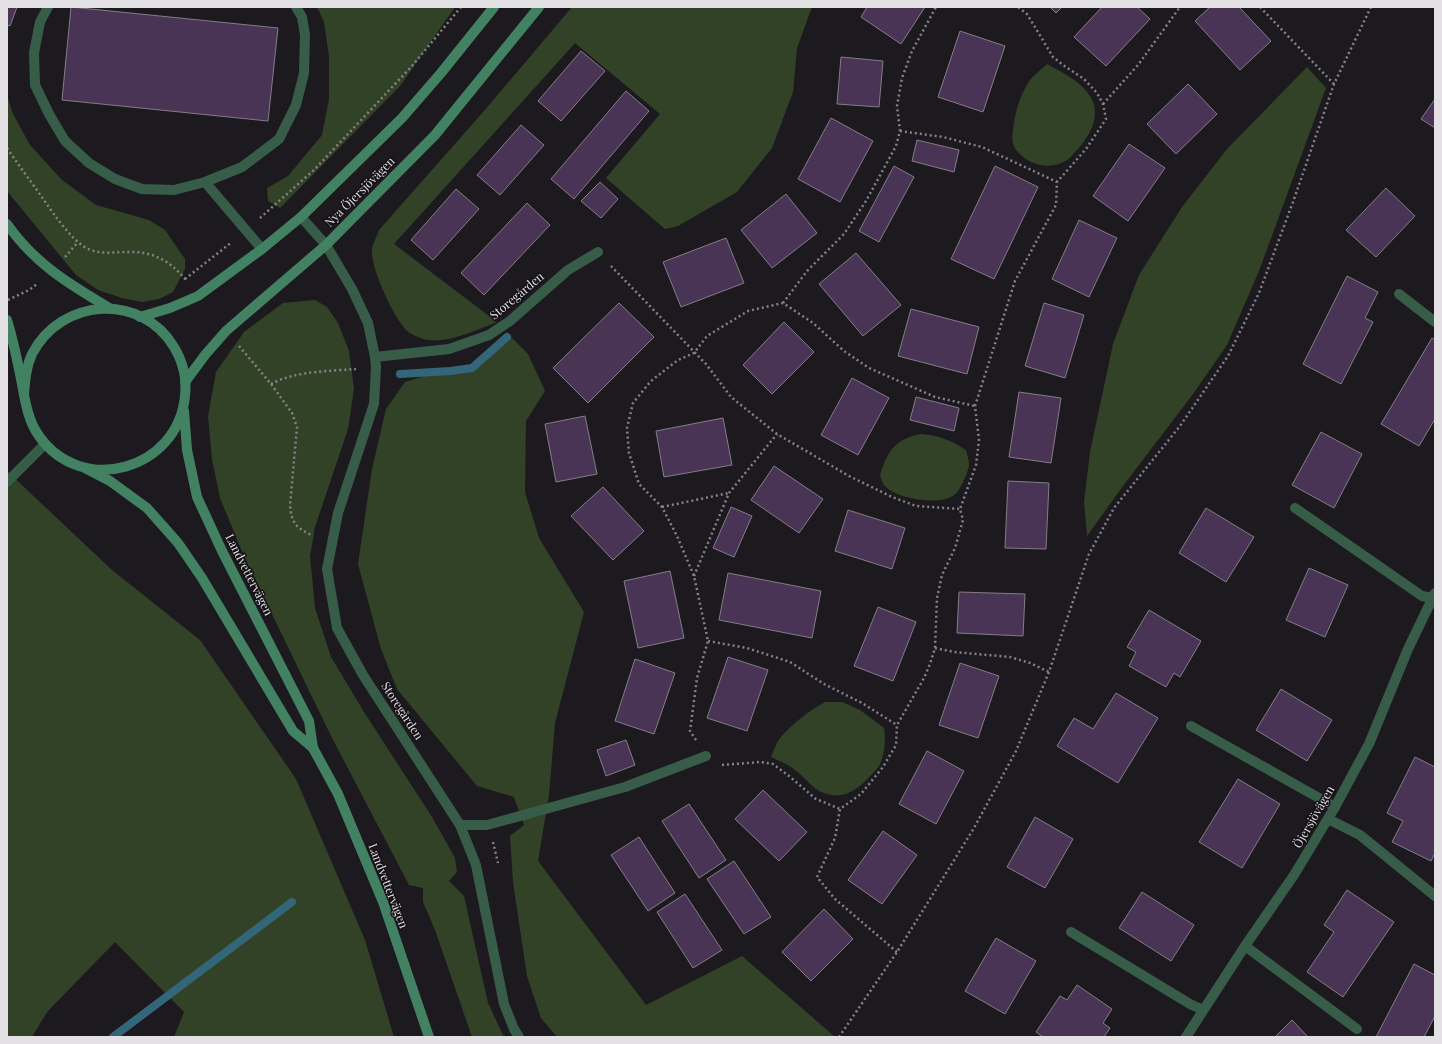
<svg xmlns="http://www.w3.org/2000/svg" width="1442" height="1044" font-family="'Playfair Display',serif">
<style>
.green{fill:#324227}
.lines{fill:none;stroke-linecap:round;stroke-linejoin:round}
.stream{stroke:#336678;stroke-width:8}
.building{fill:#4a3456;stroke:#827e85}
.path{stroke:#868388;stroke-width:2.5;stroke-dasharray:2 3;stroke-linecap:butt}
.lane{stroke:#375d49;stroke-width:10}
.street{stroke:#375d49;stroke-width:10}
.secondary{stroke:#428263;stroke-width:10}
.labels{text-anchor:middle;stroke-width:3;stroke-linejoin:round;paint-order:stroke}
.street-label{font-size:12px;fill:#e4e1e5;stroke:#141116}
</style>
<rect width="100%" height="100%" fill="#1d1a1f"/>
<g class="green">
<path d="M317 7H455L400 86 280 208 268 201 267 188 288 176 322 135 329 99V56L324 22Z"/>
<path d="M572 7H812L797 48 793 92 772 148 737 192 678 226 665 229 606 178 660 114 575 43 394 244 497 322C476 330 446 345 423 339 418 337 410 334 407 331 393 316 373 273 372 253 371 246 377 237 379 230L484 111Z"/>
<path d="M1047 64C1061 72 1077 79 1087 92 1103 111 1092 133 1078 149 1075 152 1071 157 1067 160 1054 169 1034 167 1022 156 1013 148 1011 142 1013 130 1015 113 1019 98 1028 83 1032 76 1041 70 1047 64Z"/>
<path d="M1307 67 1326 88 1259 271 1227 345 1193 394 1123 486 1087 536 1084 502 1090 452 1113 344 1139 275 1182 207 1227 149Z"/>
<path d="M7 95 13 114 30 145 62 180 96 205 149 220 165 230 185 259V269L173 292 159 299 142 302 122 298 98 290 76 275 7 191Z"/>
<path d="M315 300 327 307 338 323 349 351 354 389 348 429 315 527 310 556 315 608 331 657 364 712 432 817 455 858 457 872 449 881 464 896 488 1003 504 1037H472L435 930 423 902V888L409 885 331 736 243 554 220 498 212 459 208 416 216 372 244 332 283 303Z"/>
<path d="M510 336 528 354 545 391 526 421 525 492 539 538 584 612 555 723 549 795 538 861 646 1005 742 956 835 1037H557L541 1018 527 976 513 882 510 836 524 825 514 797 477 786 397 689 381 649 358 564 372 469 386 409 405 382 427 375 473 369Z"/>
<path d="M920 434C937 435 951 440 966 450 967 455 969 460 969 465 968 473 960 491 954 495 940 506 896 499 885 486 882 483 881 478 880 475 888 451 894 440 920 434Z"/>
<path d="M7 471 112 570 200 640 296 779 365 940 394 1037H174L184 1012 115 942 47 1012 32 1037H7Z"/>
<path d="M825 702H842L860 710 884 728C886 741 885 752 880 764 878 768 875 771 872 774 860 788 844 801 824 793 812 789 805 777 795 770 788 764 779 761 771 757 774 750 776 743 781 737 793 723 809 711 825 702Z"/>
</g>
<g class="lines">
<g class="stream">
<path d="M400 374 450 371 472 368 507 337"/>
<path d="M113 1037 292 902"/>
</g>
</g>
<g class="building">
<path d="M7 7H17L10 26 7 25Z"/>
<path d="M71 7 278 28 268 121 62 100Z"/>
<path d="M867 7H925L901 44 861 17Z"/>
<path d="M1050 7H1062L1056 13Z"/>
<path d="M1102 7H1137L1150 19 1106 66 1074 37Z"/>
<path d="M1210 7H1239L1271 41 1240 70 1195 21Z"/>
<path d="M960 31 1005 46 983 112 938 97Z"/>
<path d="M581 51 605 71 561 121 538 101Z"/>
<path d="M841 57 883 61 879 107 837 104Z"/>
<path d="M1188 84 1217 114 1176 154 1147 124Z"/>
<path d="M626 91 649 111 574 199 551 179Z"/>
<path d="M1435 99V128L1421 119Z"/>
<path d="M831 118 873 141 840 202 798 179Z"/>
<path d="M521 125 544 145 500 195 477 175Z"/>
<path d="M917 140 959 150 954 172 912 161Z"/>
<path d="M1129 144 1165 168 1128 221 1093 196Z"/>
<path d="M894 166 914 177 879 242 859 231Z"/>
<path d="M995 166 1038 187 994 279 951 259Z"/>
<path d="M600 182 618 199 601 218 581 201Z"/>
<path d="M1386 188 1415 216 1376 257 1346 230Z"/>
<path d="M456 189 479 209 433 260 411 240Z"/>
<path d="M786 194 817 233 772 268 741 230Z"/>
<path d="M527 203 550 225 484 295 461 273Z"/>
<path d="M1079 220 1117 238 1089 297 1052 279Z"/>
<path d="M726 238 744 283 681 307 663 262Z"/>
<path d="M856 253 901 305 863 336 819 284Z"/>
<path d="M1347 276 1378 292 1365 318 1373 322 1341 384 1303 364Z"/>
<path d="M619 303 654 337 588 403 553 368Z"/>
<path d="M1044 303 1084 315 1065 378 1025 366Z"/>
<path d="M911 309 979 327 967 374 898 356Z"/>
<path d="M784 322 814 352 772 394 743 365Z"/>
<path d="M1432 338 1435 340V419L1419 446 1381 424Z"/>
<path d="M852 378 889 398 858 455 821 435Z"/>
<path d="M1019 392 1061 398 1051 463 1009 457Z"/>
<path d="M916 397 959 408 954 431 910 420Z"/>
<path d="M585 416 597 474 556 482 545 424Z"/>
<path d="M723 418 732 465 664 477 656 431Z"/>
<path d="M1321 432 1362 454 1334 508 1292 485Z"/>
<path d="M774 466 823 499 799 533 751 500Z"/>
<path d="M1008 481 1049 483 1046 549 1005 548Z"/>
<path d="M603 487 644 531 613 560 571 516Z"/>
<path d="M731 507 752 516 734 557 713 548Z"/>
<path d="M1206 508 1254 537 1226 582 1179 553Z"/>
<path d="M848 510 905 528 892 569 835 551Z"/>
<path d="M1309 568 1348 585 1325 637 1286 620Z"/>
<path d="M670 571 684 638 638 648 624 581Z"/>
<path d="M728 573 821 591 812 638 719 620Z"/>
<path d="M959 592 1025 594 1023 636 957 633Z"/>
<path d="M878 607 916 622 893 681 854 666Z"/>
<path d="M1149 610 1201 641 1180 677 1174 673 1166 687 1129 666 1136 652 1127 647Z"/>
<path d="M728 657 768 670 747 731 707 718Z"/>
<path d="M635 659 675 673 654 734 615 721Z"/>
<path d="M960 663 999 676 978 738 939 725Z"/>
<path d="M1281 689 1332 720 1307 761 1256 730Z"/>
<path d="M1116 693 1158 718 1118 783 1057 746 1074 718 1093 729Z"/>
<path d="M626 740 635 765 606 776 597 750Z"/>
<path d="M927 751 964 771 936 824 899 804Z"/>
<path d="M1415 757 1435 767V853L1431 861 1392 842 1403 821 1387 813Z"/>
<path d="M1238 779 1280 804 1242 868 1199 842Z"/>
<path d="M763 790 807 832 779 861 735 819Z"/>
<path d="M689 804 726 860 699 878 662 821Z"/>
<path d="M1035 817 1073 839 1045 888 1007 867Z"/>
<path d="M883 831 917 855 882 904 848 880Z"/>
<path d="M639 837 675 893 648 911 611 855Z"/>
<path d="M734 861 771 917 744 934 707 879Z"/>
<path d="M1347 890 1394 922 1343 997 1307 972 1334 932 1324 925Z"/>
<path d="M1142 892 1194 925 1171 961 1119 928Z"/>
<path d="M685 894 722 950 693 968 657 912Z"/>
<path d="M824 909 853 939 811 981 782 952Z"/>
<path d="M996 938 1036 961 1005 1014 965 991Z"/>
<path d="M1414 964 1435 975V1016L1424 1037H1376Z"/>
<path d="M1077 985 1112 1009 1103 1023 1110 1028 1104 1037H1043L1036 1032 1060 996 1067 1000Z"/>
<path d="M1292 1020 1308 1037H1275Z"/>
</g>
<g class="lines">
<g class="path">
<path d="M1260 7 1334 84"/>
<path d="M1103 104 1138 65 1180 7"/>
<path d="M900 131 943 137 982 147 1057 182"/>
<path d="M7 148C19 166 32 183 44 200 55 216 70 238 86 248 99 255 114 252 128 252 153 251 170 261 186 280"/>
<path d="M260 218 315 169 412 66 461 7"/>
<path d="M65 257 78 242"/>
<path d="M611 266 706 364 731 397 777 434 849 476 892 497 916 506 960 509"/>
<path d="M185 279 232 242"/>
<path d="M8 300 29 290 37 284"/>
<path d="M783 303 807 271 844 234 866 201 896 146 900 131 897 106 902 78 912 51 936 7"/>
<path d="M239 346 271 384 292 413 297 427 290 505C292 525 296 527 313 536"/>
<path d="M271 384C295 371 330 371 356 369"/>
<path d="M662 507 729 493"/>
<path d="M694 576 729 493 777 434"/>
<path d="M708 641 747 648 790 662 824 684 862 703 897 725"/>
<path d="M935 648 954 652 1010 657 1030 663 1049 672"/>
<path d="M696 740 690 731 697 678 708 641 694 576 677 536 662 507 639 484 629 453 627 428 633 403 651 381 678 360 694 353 707 336 748 311 783 303 813 323 844 351 869 368 935 397 975 406"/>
<path d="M722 765 760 762 773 764 789 776 816 799 840 809"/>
<path d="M493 842 498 863"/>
<path d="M897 952 835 899 817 877 835 838 840 809 861 794 883 767 896 745 897 725 924 678 930 664 935 648 937 598 942 575 955 548 963 520 960 509 976 465 979 440 975 406 1015 281 1056 205 1057 182 1086 149 1106 119 1103 104 1097 93 1084 79 1063 65 1053 57 1027 14 1018 7"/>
<path d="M839 1037 897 952 974 828 1016 751 1049 672 1089 554 1114 508 1180 426 1228 356 1259 293 1293 202 1334 84 1371 7"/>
</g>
<g class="lane">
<path d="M48 7 40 22 34 53 35 85 49 114 65 141 89 163 115 179 142 189 174 190 205 182 242 167 279 139 296 105 304 73 305 35 302 17 296 7"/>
<path d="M205 182 262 249"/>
<path d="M1399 294 1435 322"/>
<path d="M7 482 45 444"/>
<path d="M1295 508 1422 596 1433 598"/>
<path d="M1191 726 1335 807"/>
<path d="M1328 819 1360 835 1435 896"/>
<path d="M460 825 476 865 504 1004 514 1029 519 1037"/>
<path d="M1071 932 1190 1004 1203 1010"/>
<path d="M1245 946 1357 1029"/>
</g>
<g class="street">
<path d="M301 217 326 245 352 289 368 323 375 357 376 367 374 404 338 513 327 569 337 628 363 675 460 825H487L625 787 706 756"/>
<path d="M375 357 449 349 489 335 510 321 568 270 598 252"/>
<path d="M1186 1037 1245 946 1294 875 1335 807 1369 744 1408 649 1435 593"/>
</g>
<g class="secondary">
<path d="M7 224C35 264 69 284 111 309"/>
<path d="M140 317 170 308 198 296 262 249 301 217 402 118 441 73 494 7"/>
<path d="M7 320C13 339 17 359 21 379 25 399 27 419 39 436 82 497 178 470 185 396 187 379 183 362 174 347 141 292 61 298 32 354 26 367 25 381 24 395"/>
<path d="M185 382 205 355 226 331 326 245 435 135 539 7"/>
<path d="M184 411 187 450 197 497 222 551 309 721 313 748"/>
<path d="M85 468 110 481 147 508 178 543 202 578 293 731 313 748 338 794 383 902 429 1037"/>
</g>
</g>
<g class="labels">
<g class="street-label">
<text transform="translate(360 192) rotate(-45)" y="4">Nya Öjersjövägen</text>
<text transform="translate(517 296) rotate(-40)" y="4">Storegården</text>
<text transform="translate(249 575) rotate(63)" y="4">Landvettervägen</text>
<text transform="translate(402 711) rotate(57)" y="4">Storegården</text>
<text transform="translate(1314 817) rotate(-60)" y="4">Öjersjövägen</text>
<text transform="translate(388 886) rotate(69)" y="4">Landvettervägen</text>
</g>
</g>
<rect width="1442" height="1044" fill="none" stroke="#e4e1e5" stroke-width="16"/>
</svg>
